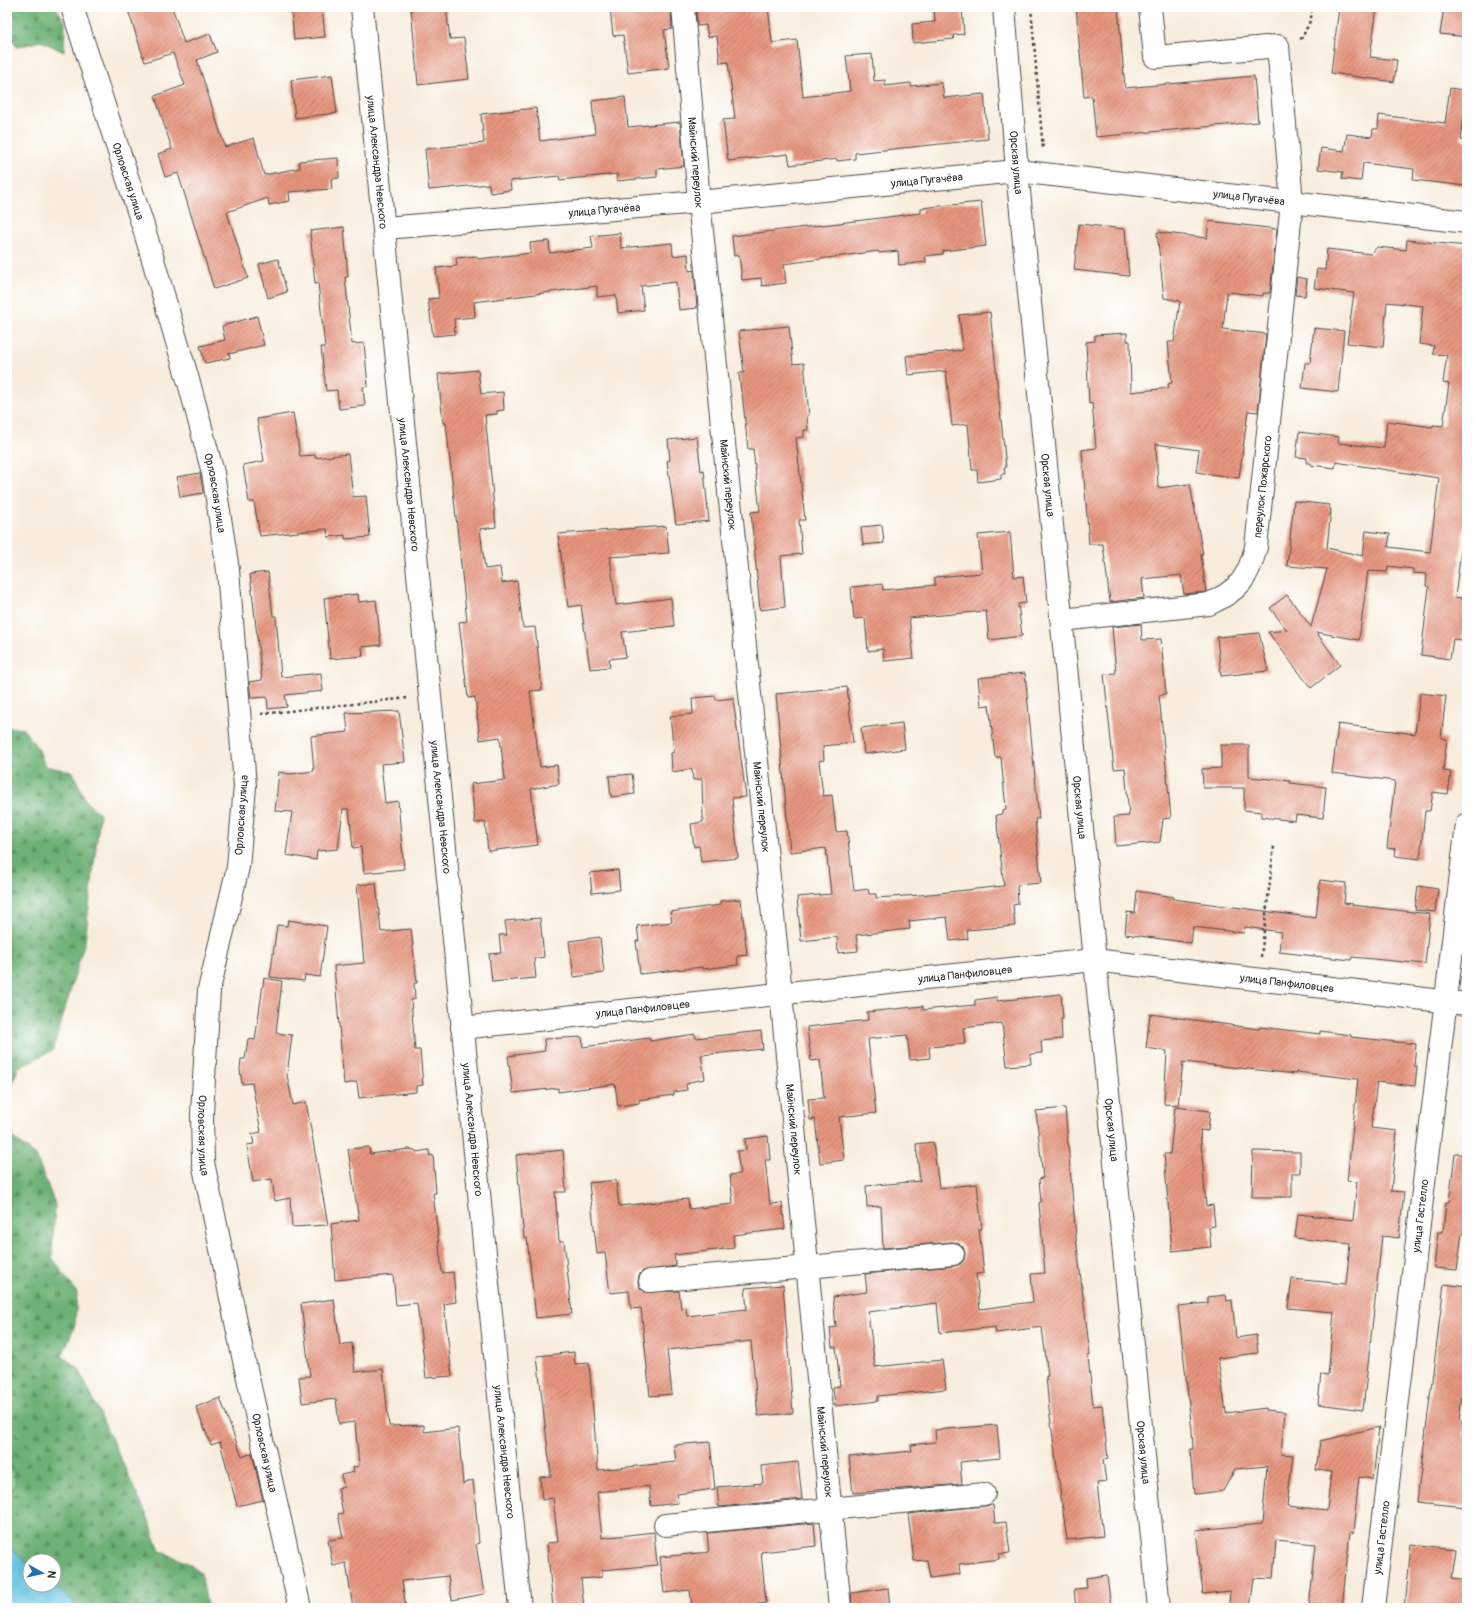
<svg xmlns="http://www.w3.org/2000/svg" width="1474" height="1615" font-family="Pangolin,sans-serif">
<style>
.grass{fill:#85cd89;stroke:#587c5a}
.forest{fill:url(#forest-firs);stroke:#4c6e50}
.water{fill:#5cbdda;stroke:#447482}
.building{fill:url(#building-hatch)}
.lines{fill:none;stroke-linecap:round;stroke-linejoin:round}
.minor-casing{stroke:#4a4846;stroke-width:24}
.path{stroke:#4a4846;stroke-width:2.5;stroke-dasharray:3 3;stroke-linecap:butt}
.minor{stroke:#fff;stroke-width:22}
.labels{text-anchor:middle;stroke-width:3;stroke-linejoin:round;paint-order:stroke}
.street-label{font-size:11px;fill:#2b2b2b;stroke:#fff}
</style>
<defs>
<pattern id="forest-firs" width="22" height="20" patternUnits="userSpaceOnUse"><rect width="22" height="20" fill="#6cb075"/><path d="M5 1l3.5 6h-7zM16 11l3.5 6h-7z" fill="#598f60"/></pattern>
<pattern id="building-hatch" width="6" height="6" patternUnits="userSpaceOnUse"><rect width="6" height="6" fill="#e6947d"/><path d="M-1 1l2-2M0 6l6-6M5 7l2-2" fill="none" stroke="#bb7967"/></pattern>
</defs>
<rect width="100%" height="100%" fill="#fff"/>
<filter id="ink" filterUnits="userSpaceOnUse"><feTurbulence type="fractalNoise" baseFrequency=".025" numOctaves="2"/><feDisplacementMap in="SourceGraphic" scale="8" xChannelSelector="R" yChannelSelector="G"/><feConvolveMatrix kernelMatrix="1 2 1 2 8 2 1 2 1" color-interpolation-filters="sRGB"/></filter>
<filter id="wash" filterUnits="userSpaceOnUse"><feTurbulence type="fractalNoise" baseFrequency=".012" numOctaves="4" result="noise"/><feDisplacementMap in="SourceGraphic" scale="16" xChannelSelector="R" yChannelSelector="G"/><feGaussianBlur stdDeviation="0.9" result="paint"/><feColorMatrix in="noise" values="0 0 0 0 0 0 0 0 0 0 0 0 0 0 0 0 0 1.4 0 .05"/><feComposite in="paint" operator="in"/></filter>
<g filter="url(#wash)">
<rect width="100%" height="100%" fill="#f8eddd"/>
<g class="grass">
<path d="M7 1334 13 1356 7 1399Z"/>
<path d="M7 1456 16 1482 7 1499Z"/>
</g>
<g class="forest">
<path d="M10 7H56L65 22 64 52 41 41 17 47C5 31 5 26 10 7Z"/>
<path d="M7 727 23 729 39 750 45 766 73 772 86 802 100 814 85 941 53 1050 19 1067 7 1096 13 1138 36 1156 55 1204 52 1257 77 1293 75 1325 62 1356 79 1369 148 1518 160 1551 186 1562 201 1573 207 1604 205 1608H75L71 1600 53 1585 54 1561H30V1566L7 1545V1499L16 1482 7 1456V1399L13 1356 7 1334V1193L9 1174 7 1161Z"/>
</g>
<path class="water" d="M7 1545 30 1566V1585H53L72 1600 75 1608H7Z"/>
<g id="blocks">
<g class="building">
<path d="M127 7H172L184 43 210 34 217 52 197 60 225 147 254 138 264 175 300 168 299 161 338 158 339 178 331 179 332 189 289 192 290 201 269 205 268 198 227 212 248 278 214 289 178 173 165 177 158 154 172 149 155 96 185 85 173 53 145 62Z"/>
<path d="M291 7H322L325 37 294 40Z"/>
<path d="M411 7H446L450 39 464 38 469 79 418 85Z"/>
<path d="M610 7H671L672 29 664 30 669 68 628 73 623 35 613 36Z"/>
<path d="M696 7H768L772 43 797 40 803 97 850 91 846 56 872 54 874 81 885 80V86L911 83V86L942 83 944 98 984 94 988 139 855 153V159L837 161V159L790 165 788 154 728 161 723 120 735 119 728 62 720 63 717 36 708 37 706 25 697 26Z"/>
<path d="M934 7H962L964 34 953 35 954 39 913 43 912 24 935 22Z"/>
<path d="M1076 7H1118L1125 88 1254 76 1258 122 1096 137 1092 96 1084 97Z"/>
<path d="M1339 7H1377L1370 57 1397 60 1394 82 1331 73Z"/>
<path d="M1444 7H1467V37L1440 34Z"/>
<path d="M332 75 337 113 295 118 291 80Z"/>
<path d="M1450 88 1467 91 1461 140 1467 141V186L1413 180 1414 169 1363 163 1361 181 1342 179 1343 172 1318 169 1321 148 1344 151 1347 134 1372 137 1373 129H1378L1379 115 1445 123Z"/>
<path d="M625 97 628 127 680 122 684 166 657 169V177L617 181V174L560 180 559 176 510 181 511 190 490 193 489 184 429 190 425 149 484 143 481 114 536 108 540 141 595 134 592 101Z"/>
<path d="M981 202 986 246 943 251V254L925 256 926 262 899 265 898 251 879 253 878 251 784 264 786 283 762 286 761 278 742 280 739 255 734 256 732 236 921 213V208Z"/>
<path d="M1209 221 1277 229 1270 293H1263V296L1227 292 1223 329 1266 334 1258 412 1248 411 1239 478 1196 472 1199 450 1156 444 1158 488 1190 484 1203 555 1201 554 1206 592 1184 594 1181 575 1142 579 1144 598 1110 602 1103 544H1089L1082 450 1096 448 1092 403 1089 404 1086 342 1095 341V335L1127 333V341H1130L1131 392 1169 388 1168 384 1172 383 1168 342H1174L1180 301 1164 298 1157 232 1207 238Z"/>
<path d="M1079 224 1125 229 1129 276 1074 270Z"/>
<path d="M344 227 348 277H345L352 344 364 343 368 386 363 387 365 406 339 409 337 390 326 391 321 347H325L318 283 315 284 310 231Z"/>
<path d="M620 233 621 248 672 243 673 256 688 254 689 271 694 270 697 308 679 310 676 282 641 286 644 310 618 313 616 295 597 297V286L474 302 475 317 454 319 455 334 433 336 428 299 439 298 436 268 457 266 456 258 477 256 478 259 531 253 530 243 549 241 550 253 593 248 591 236Z"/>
<path d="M1407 240 1467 246V504L1455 597 1467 599 1462 640 1453 639 1450 659 1421 655 1429 587 1426 586 1427 574 1413 573V569L1388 566 1387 572 1368 571 1359 640 1316 632 1340 665 1311 688 1268 632 1287 630 1270 608 1287 595 1311 627 1327 569 1287 566 1294 501 1329 505V509H1331L1327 548 1363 556 1366 531 1390 534 1388 547 1430 552 1439 478 1336 462 1335 468 1311 465V463H1306L1307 458 1296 457 1299 432 1339 437 1338 443 1384 448 1387 421 1433 427V425L1443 426 1449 384 1443 383 1447 355 1433 354 1434 346 1419 344 1423 306 1387 302 1383 347 1347 343 1354 293 1314 288 1317 269 1325 270 1327 249 1371 254 1377 247 1406 250Z"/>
<path d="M278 259 287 292 268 298 259 264Z"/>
<path d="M1297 277 1307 279 1305 296 1295 295Z"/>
<path d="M990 312 1006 468H1004L1005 474H1001V479L978 482 977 470H972L968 424 952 426 946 371 908 375 906 356 963 350 959 315Z"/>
<path d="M257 316 264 345 229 354V353L230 358 205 363 200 346 225 340 222 326Z"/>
<path d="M789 326 793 364 804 363 809 415 807 416 808 430H804V437L796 438 805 520H799L802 554 781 556 785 607 760 610 751 512 760 511 753 449H748L742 392H741L739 373H744L739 331Z"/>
<path d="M1314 328 1344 331 1338 392 1302 388 1305 363H1310Z"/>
<path d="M478 370 481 394 503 392 504 410 497 411V414L485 415 496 527 480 529 485 569 500 567 502 583 517 581 523 628 535 627 542 690 530 691 540 767 557 765 559 784 531 789 538 845 488 851 485 822 475 823 471 784 505 780 500 737 480 740 475 697 468 698 459 622 467 621 446 423H443L438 374Z"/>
<path d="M293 413 300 456 315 455V458L348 454 353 497 366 496 370 537 345 539V535L328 537 327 529 260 536 254 502H249L243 465 264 461 257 419Z"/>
<path d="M697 437 701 471 704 470 709 521 676 524 667 461 670 460 668 440Z"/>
<path d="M200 473 203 493 180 497 177 477Z"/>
<path d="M882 525 884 543 863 545 861 527Z"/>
<path d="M666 526 669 553 610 557 616 605 671 598 674 626 622 632 626 657 609 659 610 667 590 669 581 605 568 607 558 534Z"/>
<path d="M1010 532 1014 577 1023 576 1026 603 1018 604 1022 636 989 640 986 611 909 618 914 658 884 661 883 649 868 651 865 618 854 619 851 587 882 584 883 590 935 585V577L982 573 978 535Z"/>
<path d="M268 572 273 616H276L281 677 321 673 323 691 285 695 287 707 268 709 267 697 251 698 249 682 262 680 250 574Z"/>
<path d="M358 594 359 602 376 600 381 645 362 647 363 656 330 659 324 598Z"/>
<path d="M1141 624 1142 640 1161 639 1166 694 1159 695 1171 818 1163 819 1160 842 1116 846 1114 817 1129 816 1125 768 1114 769 1104 674 1116 673 1112 627Z"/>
<path d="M1259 633 1268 671 1221 676 1217 637Z"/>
<path d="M1025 673 1039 819H1035L1041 883 1017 885 1018 904 1013 905 1015 926 967 930 968 939 950 941 947 917 909 921 910 929 856 935 858 951 838 953 837 937 801 941 797 897 831 894 826 848 790 852 776 694 847 687 853 743 823 746 824 760 819 761 823 796 832 795 836 832 847 831 854 891 868 889 869 894H876V898L920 895 1004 886 996 815 1002 814V810L1006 809 1001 757H995L989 705 981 706 978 678Z"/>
<path d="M1420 693 1446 696 1441 738 1447 739 1443 771 1451 772 1448 794 1433 792 1430 811H1425L1420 859 1395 856 1396 849 1387 848 1395 781 1332 773 1338 724 1415 734Z"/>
<path d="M715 696 716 700 733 698 746 797 732 798 738 858 701 862 699 846 694 847 691 824 703 822 702 779 693 780 692 769 672 772 671 753 674 752 670 716 693 714 692 698Z"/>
<path d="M399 711 405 762 381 764 385 803 398 801 404 869 364 873 361 847 353 848 349 809H343L338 849 317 851 316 860 286 855 292 812 275 811 279 772 290 774 314 771 311 736 348 732 346 713Z"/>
<path d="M902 723 905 749 864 754 861 728Z"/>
<path d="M1221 745H1249V777L1290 781V783L1326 787 1323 818 1296 815 1295 821 1261 817V812L1244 810V788H1203L1202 769 1221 768Z"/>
<path d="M632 774 635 794 611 797 609 776Z"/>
<path d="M618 870 620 890 592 893 590 873Z"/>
<path d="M1320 880 1346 883 1344 903 1353 904 1352 905 1430 914 1425 964 1352 957 1351 960 1279 952 1281 932 1245 927 1244 933 1193 927 1191 943 1125 934 1127 912 1135 913 1137 891 1174 897 1173 899 1316 918Z"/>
<path d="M376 883 381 932 411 929 417 983H414L415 999 411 1000 415 1050H420L423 1085 416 1086V1092L359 1098 357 1082 344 1084 334 966 364 963 357 885Z"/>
<path d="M1418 886 1438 889 1435 912 1415 910Z"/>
<path d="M741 899 747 955 737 956 738 965 702 969V967L640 974 636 941H639L637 926 672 922 670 912 720 905V901Z"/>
<path d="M540 918 544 957 534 959 536 978 492 982 489 954 501 953 499 935H507L505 921Z"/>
<path d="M288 920 327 926 320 977 305 975 304 981 270 977 277 925 287 926Z"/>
<path d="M600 937 604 973 574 977 569 941Z"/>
<path d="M264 978 282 981 276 1033 292 1035 287 1075 293 1105 306 1102 328 1225 292 1227 290 1198 275 1201 272 1179 253 1182 247 1145 254 1144 252 1134 261 1132 252 1083 242 1084 240 1070 241 1059H245L248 1039 255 1040Z"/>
<path d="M1061 994 1063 1019H1061L1062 1039 1041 1041 1042 1053 1030 1054 1031 1064 1007 1066 1002 1023 963 1028 965 1044 929 1047 930 1058 910 1060 907 1035 868 1039 876 1113 839 1117 844 1160 820 1163 815 1119 810 1120 808 1099 824 1098 820 1060 811 1061 807 1027 868 1020 867 1012 923 1006V1010L975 1005V1000L997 997V1001Z"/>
<path d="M1150 1014 1259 1029 1260 1027 1320 1034V1031L1351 1035V1037L1416 1044 1414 1066H1417L1415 1086 1377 1082 1371 1128 1397 1131 1391 1191 1404 1192 1399 1238 1382 1236 1363 1410 1318 1404 1321 1374 1328 1375 1334 1312 1288 1308 1292 1279 1346 1284 1350 1244 1295 1238 1298 1214 1353 1220 1357 1182 1347 1181 1358 1079 1296 1072V1074L1183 1062 1178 1105 1164 1104 1167 1051 1146 1048Z"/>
<path d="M761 1031 763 1049 701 1055 705 1079 689 1082V1084H686L687 1090 674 1092V1095L639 1100V1103L618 1106 615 1084 558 1092V1088L513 1093 508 1056 545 1051 544 1039 582 1037 583 1047 649 1038 650 1041 695 1034 696 1038Z"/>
<path d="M1175 1107 1210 1111 1208 1131 1200 1130 1206 1206 1213 1205 1215 1226 1209 1227 1211 1247 1172 1251 1164 1154H1170Z"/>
<path d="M1065 1108 1076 1238 1090 1355 1088 1356 1093 1406 1102 1405 1108 1459 1103 1460 1106 1482 1097 1483 1103 1536 1067 1540 1049 1409 1046 1376H1048L1042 1327 996 1333 995 1327 940 1333 937 1303 868 1312 875 1367 942 1360 946 1389 878 1396V1401L835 1406 833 1387 840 1386 836 1347H832L830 1328 836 1327 833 1297 867 1292 865 1274 954 1266 960 1264 964 1260 965 1253 963 1247 959 1243 952 1242 883 1248 881 1206 867 1207 866 1186 920 1181 916 1144 933 1142 939 1188 977 1184 982 1229H979L984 1273 976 1274 980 1309 1033 1302 1031 1274 1045 1273 1039 1203 1041 1202 1039 1179 1043 1178 1036 1111Z"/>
<path d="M768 1136 770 1160H765L770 1204 782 1203 785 1229 733 1235 734 1248 674 1255 676 1266 643 1271 639 1275 638 1282 640 1288 645 1292 679 1291 681 1309 686 1308 687 1316 747 1309 745 1288 783 1285 793 1413 758 1416 751 1341 667 1350 672 1394 650 1396 641 1308 631 1309 629 1291 610 1293 605 1253 597 1254 589 1183 616 1180 619 1206 688 1199 689 1209 733 1204 730 1175 740 1174 737 1151 746 1150 745 1139Z"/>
<path d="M369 1147 370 1154 409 1149 415 1150 416 1152 429 1150 430 1156 433 1155 436 1193H433L442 1273 453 1272 456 1302 444 1304 452 1376 426 1378 417 1303 396 1305 393 1275 335 1280 331 1224 359 1220 348 1149Z"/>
<path d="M563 1150 566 1192H555L559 1241H564L572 1314 536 1318 527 1238H524L516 1155Z"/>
<path d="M1253 1151 1300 1152V1173H1292V1197H1252Z"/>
<path d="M1455 1154H1467V1234L1462 1233 1457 1270 1434 1268 1438 1232H1443L1446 1202H1449Z"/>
<path d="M1444 1284 1467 1287V1376H1464L1459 1421 1464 1422 1463 1437 1467 1438 1466 1507 1417 1502Z"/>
<path d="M1226 1295 1227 1301 1232 1300 1236 1338 1256 1335 1258 1353 1218 1358 1226 1413 1266 1408V1410L1285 1412 1281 1454 1293 1455 1287 1506 1327 1510 1331 1472 1316 1470 1320 1441 1379 1427 1373 1479 1359 1477 1353 1533 1350 1532 1342 1608H1309L1316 1544 1276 1540 1273 1579 1254 1578 1250 1608H1233V1604H1229L1230 1591 1203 1594 1196 1530 1262 1524 1267 1466 1235 1469 1223 1491 1194 1494 1190 1449H1193L1192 1431 1178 1306 1208 1303V1297Z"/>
<path d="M334 1299 340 1345 352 1343 355 1372 383 1369 389 1426 424 1425V1432L458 1428 463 1484 473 1480 479 1543 476 1544 484 1594 452 1600 448 1576 402 1581 406 1608H353L346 1563 333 1566 328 1540 343 1538 338 1514 343 1513 338 1488 344 1487 341 1475 354 1472 353 1467 359 1466 355 1422 339 1424 336 1399 302 1403 299 1377 310 1376 301 1304Z"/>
<path d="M574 1352 575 1364 589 1363 598 1470 676 1462 674 1445 710 1442 715 1489 677 1494 678 1503 651 1506 649 1486 597 1492 602 1538 654 1532 657 1565 602 1570V1577L581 1579 584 1608H553L547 1543 558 1542 553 1498 542 1500 540 1477 551 1476 537 1356Z"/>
<path d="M220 1398 242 1457 252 1453 263 1500 237 1506 220 1442 211 1445 196 1407Z"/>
<path d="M997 1425 1000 1458 960 1462 962 1484 853 1493 849 1457 912 1451 911 1445 936 1442 935 1430Z"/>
<path d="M798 1462 802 1499 719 1507 717 1487 763 1483 761 1466Z"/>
<path d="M993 1505 995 1523 1006 1522 1010 1553 999 1554V1559L959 1564 960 1574 930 1578 927 1560 914 1561 908 1514Z"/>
<path d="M814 1523 816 1546 761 1552 766 1603 725 1608H692L690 1590 664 1593 660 1557 709 1552 707 1533Z"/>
<path d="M1411 1544 1455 1549 1451 1578 1467 1580V1608H1405Z"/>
<path d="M1107 1575 1111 1608H1076L1074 1589 1087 1588 1086 1578Z"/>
<path d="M888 1588 890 1608H852L851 1593Z"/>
</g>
</g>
</g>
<g filter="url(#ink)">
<use href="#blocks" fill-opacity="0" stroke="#4a4846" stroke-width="1"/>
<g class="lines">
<defs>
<g id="minor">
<path id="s1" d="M72 7 144 229 191 390 213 473 228 570 245 786 238 867 209 990 202 1114 203 1162 243 1356 300 1608"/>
<path id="s2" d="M362 7 520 1608"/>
<path id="s3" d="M683 7 699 202 781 993 840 1608"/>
<path id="s4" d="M1004 7 1017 171 1159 1608"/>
<path id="s5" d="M385 228 699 202 1017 171 1467 222"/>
<path id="s6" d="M1062 620 1209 604C1239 590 1248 579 1256 547L1292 202 1278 46 1155 57 1150 7"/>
<path id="s7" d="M462 1028 1094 960 1467 1004"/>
<path d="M650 1281 953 1254"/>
<path d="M665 1525 984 1494"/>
<path id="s8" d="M1373 1608 1467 824"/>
</g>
</defs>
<use href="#minor" class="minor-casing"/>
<g class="path">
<path d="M1031 7 1043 150"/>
<path d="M1300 39 1302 38 1311 19 1312 7"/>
<path d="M261 714 408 698"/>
<path d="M1261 957 1274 846"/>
</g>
<use href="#minor" class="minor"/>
</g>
</g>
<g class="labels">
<g class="street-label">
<text dy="4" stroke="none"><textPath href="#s2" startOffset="156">улица Александра Невского</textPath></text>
<text dy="4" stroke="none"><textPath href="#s3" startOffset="156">Майнский переулок</textPath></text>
<text dy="4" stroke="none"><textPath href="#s4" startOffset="156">Орская улица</textPath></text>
<text dy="4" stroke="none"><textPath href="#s5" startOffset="544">улица Пугачёва</textPath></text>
<text dy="4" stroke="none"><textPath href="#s1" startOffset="183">Орловская улица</textPath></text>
<text dy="4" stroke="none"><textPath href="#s5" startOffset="868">улица Пугачёва</textPath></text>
<text dy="4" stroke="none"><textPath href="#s5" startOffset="220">улица Пугачёва</textPath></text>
<text dy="4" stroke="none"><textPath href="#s2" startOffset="480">улица Александра Невского</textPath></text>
<text dy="4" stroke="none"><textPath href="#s3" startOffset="480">Майнский переулок</textPath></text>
<text dy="4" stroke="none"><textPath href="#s4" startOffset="480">Орская улица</textPath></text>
<text dy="4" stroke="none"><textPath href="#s6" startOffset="286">переулок Пожарского</textPath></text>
<text dy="4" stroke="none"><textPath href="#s1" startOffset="507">Орловская улица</textPath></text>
<text dy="4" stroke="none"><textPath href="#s3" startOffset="804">Майнский переулок</textPath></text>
<text dy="4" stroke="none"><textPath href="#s2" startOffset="804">улица Александра Невского</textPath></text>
<text dy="4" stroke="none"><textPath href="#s4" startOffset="804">Орская улица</textPath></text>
<text transform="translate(241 815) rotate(-86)" y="4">Орловская улица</text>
<text dy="4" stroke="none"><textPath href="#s7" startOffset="506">улица Панфиловцев</textPath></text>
<text dy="4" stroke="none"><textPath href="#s7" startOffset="830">улица Панфиловцев</textPath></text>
<text dy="4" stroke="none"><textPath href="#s7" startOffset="182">улица Панфиловцев</textPath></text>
<text dy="4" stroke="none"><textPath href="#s2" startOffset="1128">улица Александра Невского</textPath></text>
<text dy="4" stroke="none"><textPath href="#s3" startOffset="1128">Майнский переулок</textPath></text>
<text dy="4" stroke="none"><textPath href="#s4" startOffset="1128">Орская улица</textPath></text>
<text dy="4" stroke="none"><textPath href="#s1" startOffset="1155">Орловская улица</textPath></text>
<text dy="4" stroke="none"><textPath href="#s8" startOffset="395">улица Гастелло</textPath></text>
<text dy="4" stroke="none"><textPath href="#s2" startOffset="1452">улица Александра Невского</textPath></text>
<text dy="4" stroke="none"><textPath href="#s3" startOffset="1452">Майнский переулок</textPath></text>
<text dy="4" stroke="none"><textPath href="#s1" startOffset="1479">Орловская улица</textPath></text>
<text dy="4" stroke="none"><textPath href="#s4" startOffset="1452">Орская улица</textPath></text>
<text dy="4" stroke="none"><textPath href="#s8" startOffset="71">улица Гастелло</textPath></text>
</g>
</g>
<rect width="1474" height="1615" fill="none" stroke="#fff" stroke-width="24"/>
<g transform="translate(42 1573) rotate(98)"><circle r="19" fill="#ffffff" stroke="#aaaaaa"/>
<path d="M0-3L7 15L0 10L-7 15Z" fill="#1f6fb2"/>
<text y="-6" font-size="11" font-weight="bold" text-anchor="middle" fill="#2b2b2b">N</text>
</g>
</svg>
